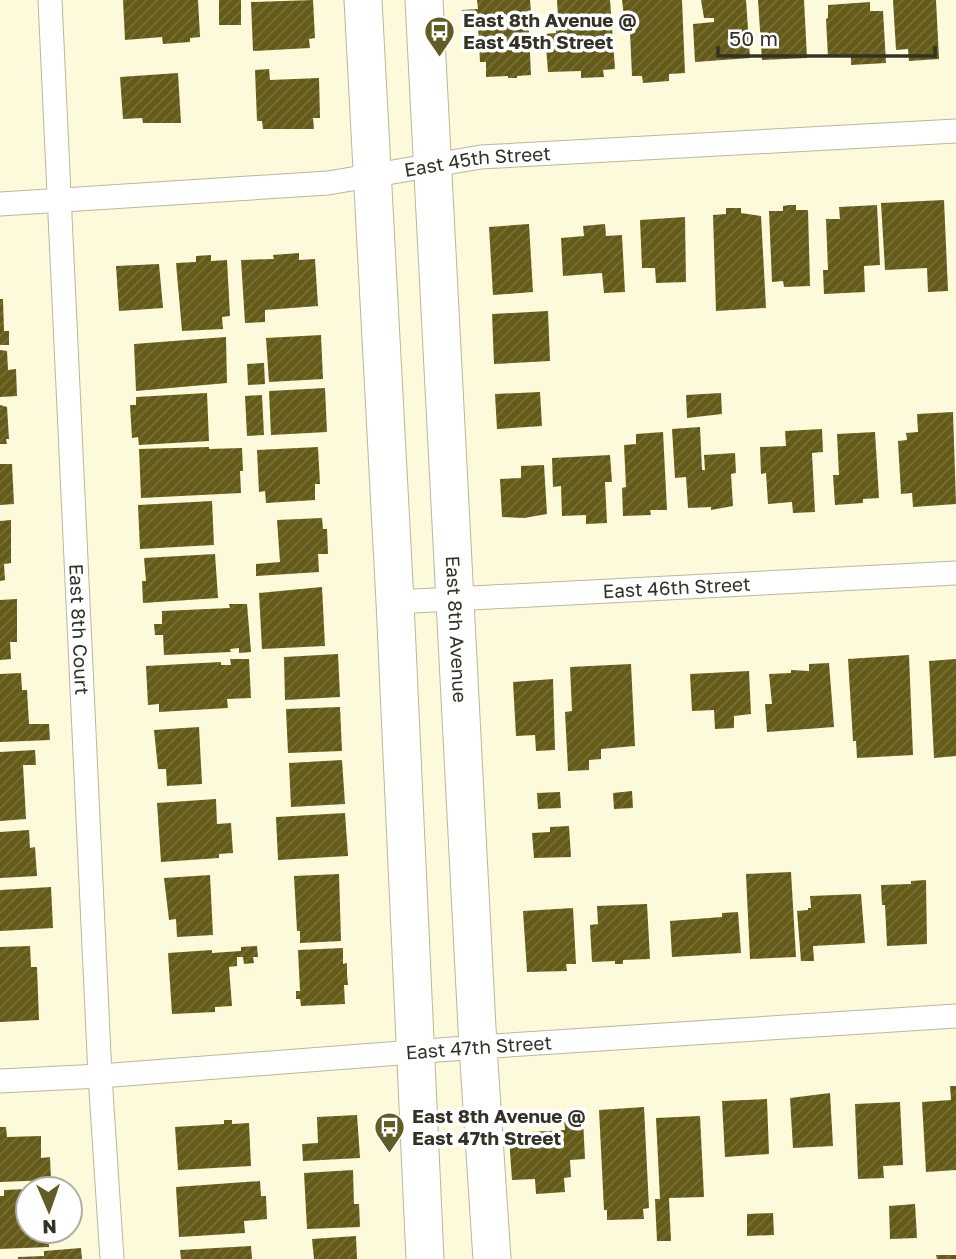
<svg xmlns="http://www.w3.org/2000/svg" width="956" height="1259" font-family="'Golos Text',sans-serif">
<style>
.building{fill:url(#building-hatch)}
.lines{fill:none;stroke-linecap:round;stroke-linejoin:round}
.minor-casing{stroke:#bbb79a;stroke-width:25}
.primary-casing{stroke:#bbb79a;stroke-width:39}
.minor{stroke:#fff;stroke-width:23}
.primary{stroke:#fff;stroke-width:37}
.labels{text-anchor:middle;stroke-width:7;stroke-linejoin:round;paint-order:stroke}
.poi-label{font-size:19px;font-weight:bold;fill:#333226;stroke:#fff;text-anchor:start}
.street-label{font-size:19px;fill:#333226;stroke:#fff}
</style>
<defs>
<pattern id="building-hatch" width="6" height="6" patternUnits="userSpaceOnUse" patternTransform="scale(1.75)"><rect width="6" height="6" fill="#645b19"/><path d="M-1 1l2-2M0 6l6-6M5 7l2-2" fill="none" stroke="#77703a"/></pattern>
</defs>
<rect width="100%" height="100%" fill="#fdfadb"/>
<g class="building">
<path d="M123 0H198L200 37 190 38V42L163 44 162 37 125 40Z"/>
<rect x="219" y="0" width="22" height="25"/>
<path d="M313 0 315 38 309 39 310 48 253 51 251 2Z"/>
<path d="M477 0H530L531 12 528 13 531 75 517 76V78H508V76L486 77V62H480L478 26 464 27 462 10 478 9Z"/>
<path d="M557 0H610L615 69 603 70 604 77 581 78V71L548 72 545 34 556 33V27H566L565 16H558Z"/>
<path d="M622 0H682L685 73 669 74V81L643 83 642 76H632L630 32H626Z"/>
<path d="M701 0H746L750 58 695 62 693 24 714 22V18H704Z"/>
<path d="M758 0H804L807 58 762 60Z"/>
<path d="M893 0H936L939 59 909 61 908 49 896 50Z"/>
<path d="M870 2V11H883L886 63 851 65V55L828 57 826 19 828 18V5Z"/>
<path d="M269 69 270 80 319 78 320 118H313L314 129H263L262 121H257L255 70Z"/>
<path d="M178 73 181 123H143L142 118 123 119 120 77Z"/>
<path d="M944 200 948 291 928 292 927 268 885 270 881 203Z"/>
<path d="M789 205H796V210H808L810 286 784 287 783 281 772 282 769 211H783V206Z"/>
<path d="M877 205 880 265 864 266 865 292 824 294 823 270H828L826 219H840L839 207Z"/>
<path d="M726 208H741V213L761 216 766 308 716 311 713 215 726 214Z"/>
<path d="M685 217 686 282 656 283 655 268H642L640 220Z"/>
<path d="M529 224 533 292 493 295 489 227Z"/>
<path d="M605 224 606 236 622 235 625 292 604 293 602 273 563 276 561 238 584 236 583 226Z"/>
<path d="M299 253V260L315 259 318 306 265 310V322L245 323 241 260 274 259 273 255Z"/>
<path d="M211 255V261L227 260 230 316 222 317 223 329 182 331 176 263 196 262V256Z"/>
<path d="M159 264 163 308 119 311 116 266Z"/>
<path d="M0 299H3L4 331H9V345H0Z"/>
<path d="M548 311 550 361 494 364 492 314Z"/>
<path d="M321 335 323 379 269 382 266 338Z"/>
<path d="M226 337 227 383 136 391 134 344Z"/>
<path d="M0 350 7 351 8 370 16 369 17 396 0 397Z"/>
<path d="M264 363 265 384 248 385 247 364Z"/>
<path d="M325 388 327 432 271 435 269 391Z"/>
<path d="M540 392 542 426 497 429 495 394Z"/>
<path d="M207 393 209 441 139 445 138 437 132 438 130 405H136V397Z"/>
<path d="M721 393 722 414 687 418 686 395Z"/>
<path d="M262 395 264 435 247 436 245 396Z"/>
<path d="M0 405 7 407 9 439H6L7 444H0Z"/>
<path d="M953 412 956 504 913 507 912 493 901 494 898 441 907 440 906 433 918 432 917 414Z"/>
<path d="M700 427 702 470H705L704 455 735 453 736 473 731 474 733 506 711 510V507L688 508 686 477 675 478 672 429Z"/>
<path d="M822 429 823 452 812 453 815 512 793 513 792 502 768 504 766 473 761 474 760 447 786 446 785 431Z"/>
<path d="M663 432 667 510H650L651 515 623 516 622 488 626 487 624 445 636 444V434Z"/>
<path d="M875 432 879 498 863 499V503L835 505 833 475H839L837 434Z"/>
<path d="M209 447V449L242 448 243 471H240L241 493 141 498 139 449Z"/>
<path d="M318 447 320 484H315V500L266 503 265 491 259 492 257 450Z"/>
<path d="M610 455 612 482H605L607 523 586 524V515L562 516 561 486 553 487 552 458Z"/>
<path d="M0 464H12L14 504 0 505Z"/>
<path d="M544 465 547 514 524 518 502 517 500 479 521 478V466Z"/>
<path d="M212 501 214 545 140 549 138 505Z"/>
<path d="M322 518 323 529H327L328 554H318L319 572 256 576V564L280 562 277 520Z"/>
<path d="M11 520V563L4 564 5 580 0 581V521Z"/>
<path d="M215 554 218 598 143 603 142 581H146L144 558Z"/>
<path d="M322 587 325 646 262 649 259 593Z"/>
<path d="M17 599V642H10L11 659 0 660V600Z"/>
<path d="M229 604H247L251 652 239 653V648L230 649 231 652 164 655 163 635H155L154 624H162V611L230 608Z"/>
<path d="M338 654 340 697 285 700 284 657Z"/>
<path d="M909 655 913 755 857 758 856 741H853L848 659Z"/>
<path d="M230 659H249L251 698 227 699 228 708 159 712V704L148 705 146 666 221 662V665H231Z"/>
<path d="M956 659V756L934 758 929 661Z"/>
<path d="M829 663 834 727 767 732 765 704H772L769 674 791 673V670L809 671V664Z"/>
<path d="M631 664 635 746 601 749V759L589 760V770L568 771 565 712 572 711 570 667Z"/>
<path d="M749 671 751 714 734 716V728L715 729 714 710 692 711 690 674Z"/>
<path d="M21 673 22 690H27L29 724H49L50 740 0 742V674Z"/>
<path d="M553 679 555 750 536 751 535 735 516 736 513 682Z"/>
<path d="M340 707 342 751 288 753 286 709Z"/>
<path d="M199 727 202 784 167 786 166 769H158L154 730Z"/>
<path d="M35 750 36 765H23L26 819 0 821V752Z"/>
<path d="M342 760 345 804 291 807 289 763Z"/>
<path d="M632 791 633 808 614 809 613 793Z"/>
<path d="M560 792 561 808 538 809 537 793Z"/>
<path d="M216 799 217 824 231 823 233 853 219 854V858L161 862 157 803Z"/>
<path d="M345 813 348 856 278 860 276 817Z"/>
<path d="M569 826 571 857 534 858 532 833 550 832V827Z"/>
<path d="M29 830 30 848 35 847 37 876 0 878V832Z"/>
<path d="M791 872 796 957 750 959 746 874Z"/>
<path d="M339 874 341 941 300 943V931H297L294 876Z"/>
<path d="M210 875 213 935 177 937 176 919 169 920 164 878Z"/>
<path d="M926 880 927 944 887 946 885 905H882L881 885 911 884V881Z"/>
<path d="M51 887 53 928 0 931V890Z"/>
<path d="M861 894 865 943 813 946 814 961H801L797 911 808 910V908H811L810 896Z"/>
<path d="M647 904 650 959 623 960V964H615V961L592 962 590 925 598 924 597 906Z"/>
<path d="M573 908 576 964H566L567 971 527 972 523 911Z"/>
<path d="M738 912 741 953 672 957 670 921 722 917V913Z"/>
<path d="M30 946 31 967H37L39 1020 0 1022V947Z"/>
<path d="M257 946 258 957H253L254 963 244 964 243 957H237V966L229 967 232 1006 215 1007V1012L172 1014 168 953 212 950V953L241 951V947Z"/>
<path d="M343 948V964L347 963V974L348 985H344L345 1004 301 1006 300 999H296V991H300L298 950Z"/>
<path d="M950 1086H956V1170L926 1172 922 1102 951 1100Z"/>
<path d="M830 1093 833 1146 793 1148 790 1098Z"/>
<path d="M767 1099 769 1154 725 1157 722 1101Z"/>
<path d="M900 1102 903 1165 883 1166 884 1178 858 1179 855 1104Z"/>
<path d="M644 1107 649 1208 643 1209 644 1219 607 1220V1210H604L599 1110Z"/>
<path d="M357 1115 360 1158 303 1161 302 1144 318 1143 317 1117Z"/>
<path d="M700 1116 704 1197 669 1198 671 1241H657L655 1199H660L656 1118Z"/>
<path d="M583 1119 585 1159 570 1160 571 1177 564 1178 565 1192 536 1194 535 1179 512 1180 509 1138 531 1137V1132L565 1130 564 1120Z"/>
<path d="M224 1120H232V1124L249 1123 251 1166 178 1170 175 1127 224 1124Z"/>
<path d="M0 1127H6L7 1137 41 1136V1158L50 1157 51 1180 0 1182Z"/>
<path d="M353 1170 354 1204H359L360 1227 307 1229 304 1173Z"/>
<path d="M260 1181 261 1196H266L267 1219 244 1221 245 1233 179 1237 176 1187Z"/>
<path d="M28 1189V1231H48L49 1247 0 1249V1196H4V1190Z"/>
<path d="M915 1204 917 1238 890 1239 889 1206Z"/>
<path d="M773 1213 774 1235 747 1236V1214Z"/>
<path d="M356 1236 357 1259H314L312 1239Z"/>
<path d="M251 1246 252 1259H181L180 1250Z"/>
<path d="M81 1248 82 1259H18V1257L44 1256V1251Z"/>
<path d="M936 1255H956V1259H937Z"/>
</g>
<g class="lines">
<defs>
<g id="minor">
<path id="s1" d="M50 0 100 1076 112 1259"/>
<path id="s2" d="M0 204 328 183 481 157 956 131"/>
<path id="s3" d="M395 602 956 573"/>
<path id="s4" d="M0 1081 100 1076 478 1047 956 1016"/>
</g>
<g id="primary">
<path d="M363 0 395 602 425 1259"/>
<path id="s5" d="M424 0 478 1047 492 1259"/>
</g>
</defs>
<use href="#minor" class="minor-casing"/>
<use href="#primary" class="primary-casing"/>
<use href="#minor" class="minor"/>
<use href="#primary" class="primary"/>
</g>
<defs>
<symbol id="bus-pin" viewBox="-11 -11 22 30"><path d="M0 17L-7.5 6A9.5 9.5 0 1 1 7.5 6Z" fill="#615b27" stroke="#fff"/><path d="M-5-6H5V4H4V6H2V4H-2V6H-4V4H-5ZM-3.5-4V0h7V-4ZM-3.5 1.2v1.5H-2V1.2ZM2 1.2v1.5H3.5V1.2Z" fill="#fff"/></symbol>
</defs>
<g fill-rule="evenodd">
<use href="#bus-pin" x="422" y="14" width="35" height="47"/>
<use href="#bus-pin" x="372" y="1110" width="35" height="47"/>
</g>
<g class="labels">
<g class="poi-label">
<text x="463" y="27">East 8th Avenue @<tspan x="463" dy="22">East 45th Street</tspan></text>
<text x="412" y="1123">East 8th Avenue @<tspan x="412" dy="22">East 47th Street</tspan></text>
</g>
<g class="street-label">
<text dy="7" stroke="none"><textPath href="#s2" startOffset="480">East 45th Street</textPath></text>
<text dy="7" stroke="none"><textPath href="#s3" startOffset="282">East 46th Street</textPath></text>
<text dy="7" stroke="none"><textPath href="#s1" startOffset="630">East 8th Court</textPath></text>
<text dy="7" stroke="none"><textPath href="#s5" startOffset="630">East 8th Avenue</textPath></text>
<text dy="7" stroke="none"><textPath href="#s4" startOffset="480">East 47th Street</textPath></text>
</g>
</g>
<g transform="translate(49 1210) rotate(178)"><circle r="33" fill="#ffffff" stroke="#adada8" stroke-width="2"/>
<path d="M0-5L12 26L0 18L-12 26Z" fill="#615b27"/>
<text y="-10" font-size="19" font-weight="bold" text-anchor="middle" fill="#333226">N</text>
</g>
<path d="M718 46v10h217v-10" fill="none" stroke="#333226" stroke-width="3.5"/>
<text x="729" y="46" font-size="21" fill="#333226" stroke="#ffffff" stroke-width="5" paint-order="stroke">50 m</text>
</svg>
